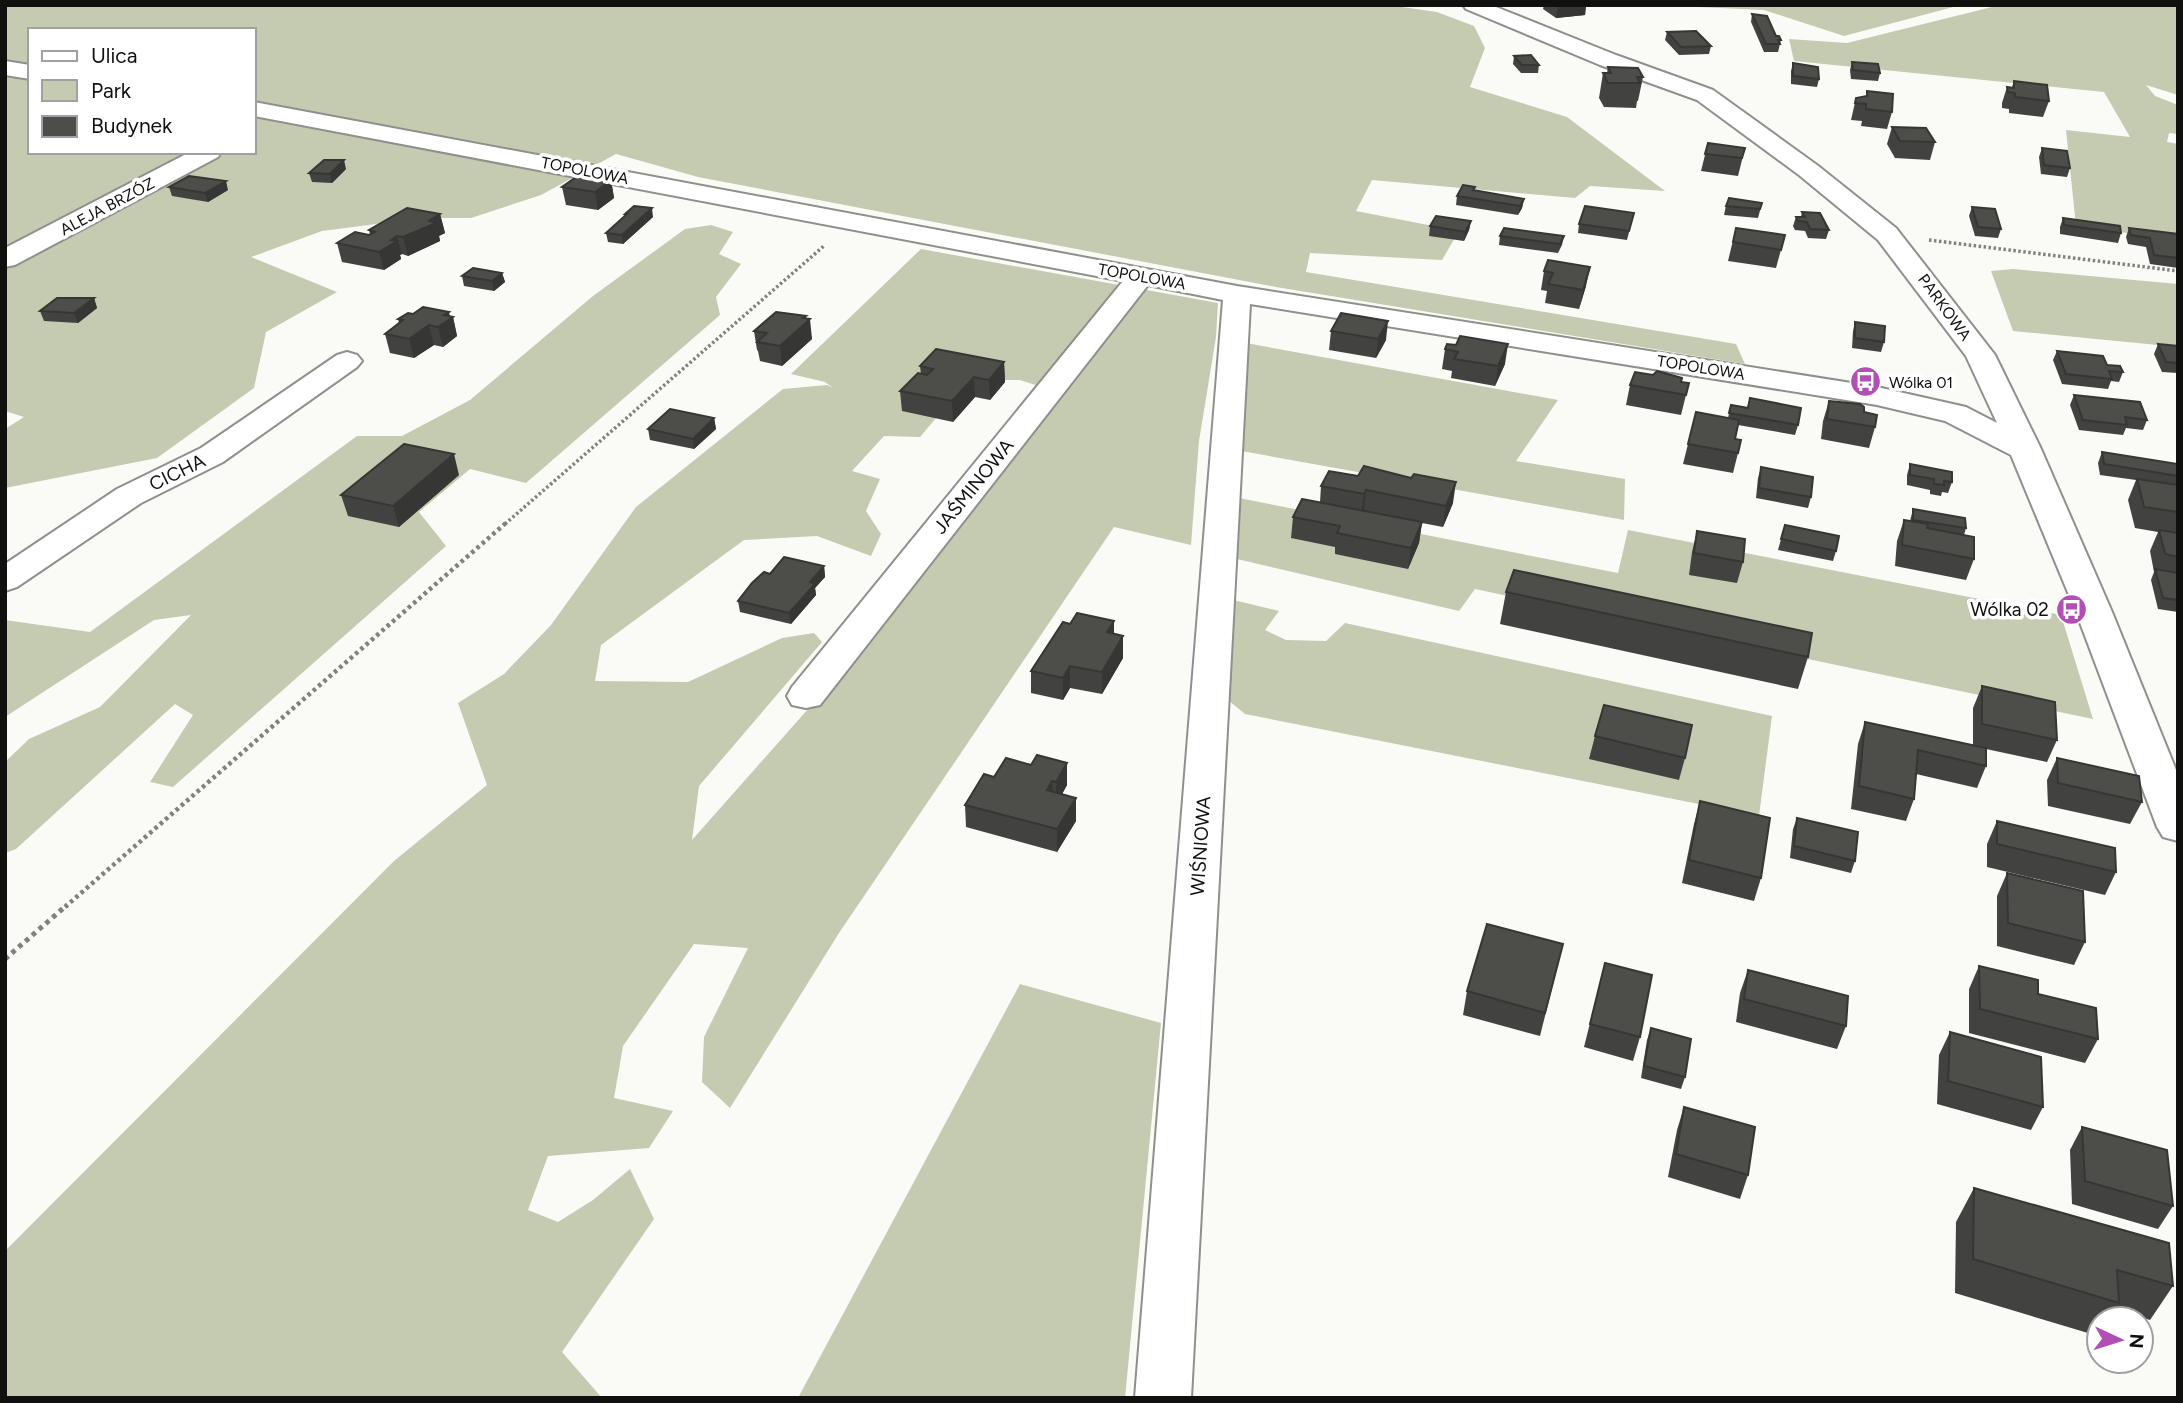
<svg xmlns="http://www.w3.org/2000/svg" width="2183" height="1403" font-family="Figtree,sans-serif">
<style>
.green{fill:#c4cbb1;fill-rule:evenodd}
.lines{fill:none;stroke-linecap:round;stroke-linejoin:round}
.minor-casing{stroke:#8f908c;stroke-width:4}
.path-far2{stroke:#81827f;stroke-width:3.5;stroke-dasharray:2.5 2.5;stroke-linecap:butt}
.path-far1{stroke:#81827f;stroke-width:4.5;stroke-dasharray:3.5 3.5;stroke-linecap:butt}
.path{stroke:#81827f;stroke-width:5;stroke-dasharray:4.5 4.5;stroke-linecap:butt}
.minor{fill:#fff;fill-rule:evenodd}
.wall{fill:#424340}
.shaded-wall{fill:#363734}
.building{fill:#4d4e4a;stroke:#363734;stroke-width:2}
.labels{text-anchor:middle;stroke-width:7;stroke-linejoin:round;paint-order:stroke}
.far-street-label{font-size:16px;fill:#10110f;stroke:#fff}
.far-poi-label{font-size:16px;fill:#10110f;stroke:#fff;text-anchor:start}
.street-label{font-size:19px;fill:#10110f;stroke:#fff}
.poi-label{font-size:19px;fill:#10110f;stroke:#fff;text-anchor:end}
</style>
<rect width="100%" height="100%" fill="#fafbf6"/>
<g class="green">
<path d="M5 5H1388L1437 12 1474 26 1485 48 1470 87 1567 117 1665 191 1590 186 1575 198 1372 180 1356 211 1459 231 1442 260 1310 253 1306 272 1736 344 1745 364 1276 287 698 177 616 154 541 195 471 218H423L322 231 251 257 337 292 266 332 254 388 157 458 5 488V429L24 417 5 411ZM30 30H254V152H30Z"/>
<path d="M1653 5H1961L1844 36 1764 10Z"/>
<path d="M2000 5H2178V95L2146 85 2155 96 2178 105V134L2169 133 2167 142 2178 144V240L2076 226 2066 130 2130 137 2104 92 1794 61 1789 39 1847 43Z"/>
<path d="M711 225 733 232 719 254 741 264 716 297 720 315 526 483 470 469 419 512 446 546 173 787 150 782 193 715 175 704 16 849 5 853V762L29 739 100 707 191 615 154 620 5 717V620L90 632 357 436H402L470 400 593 296 685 229Z"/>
<path d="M921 249 1218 303 1216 337 1199 441 1191 545 1114 527 839 933 730 1108 702 1082 704 1037 748 948 694 944 623 1046 614 1098 673 1111 649 1148 548 1156 528 1210 558 1222 593 1200 630 1169 654 1219 562 1352 602 1398H5V1251L394 861 487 785 458 703 504 674 551 625 636 507 783 389 827 385 833 388 825 382 791 374ZM992 380H1020L1057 392 886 621 692 840 699 786 822 642 814 633 782 638 688 682 595 681 601 645 744 540 817 536 871 556 881 534 866 511 880 479 852 471 884 436 920 437 964 385Z"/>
<path d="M2013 269 2178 284V347L2013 331 1991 271Z"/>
<path d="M1246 343 1558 400 1516 461 1625 479 1624 520 1236 450Z"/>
<path d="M1234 497 1618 573 1628 530 2061 615 2093 719 1475 589 1459 611 1233 558Z"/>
<path d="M1229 599 1279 611 1265 630 1286 640 1326 641 1345 623 1772 716 1759 816 1245 714 1223 696Z"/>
<path d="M1020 984 1161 1023 1125 1398H798Z"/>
</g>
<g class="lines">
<defs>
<g id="minor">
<path d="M1463 5H1491L1616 55 1713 90 1817 165 1896 228 1995 355 2041 449 2112 612 2178 775V841L2163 837 2157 827 2076 612 2011 455 1945 421 1877 405 1250 304 1191 1398H1135L1223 300 1148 285 820 705 806 708 792 705 787 696 792 687 1123 281 254 116V102L1237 286 1877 387 1966 407 1997 423 1966 356 1878 240 1799 175 1697 100 1600 65 1466 9Z"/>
<path d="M5 61 30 65V79L5 75Z"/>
<path d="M190 152H221L218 157 15 265 5 267V248Z"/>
<path d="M347 352 357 355 362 361 357 367 223 462 141 503 17 587 5 591V564L117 489 201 448 337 355Z"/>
</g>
</defs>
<use href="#minor" class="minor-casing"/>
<g class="path-far2">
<path d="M1929 240 2178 271"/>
<path d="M505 524 825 245"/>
</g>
<path class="path-far1" d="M65 907 507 522"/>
<path class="path" d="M5 959 67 905"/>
<use href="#minor" class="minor"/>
</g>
<g class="wall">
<path d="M1544 5H1586L1585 15 1556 18 1543 9Z"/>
<path d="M1752 14 1781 40 1778 52H1764L1751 22Z"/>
<path d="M1667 32 1711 46 1709 54 1679 55 1665 40Z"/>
<path d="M1514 56 1539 65 1538 73H1521L1513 64Z"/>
<path d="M1852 62 1880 73 1878 81 1851 79 1850 70Z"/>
<path d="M1793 63 1819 79 1817 87 1791 84V71Z"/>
<path d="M1608 67 1643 77 1638 101H1637L1636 108 1604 107 1599 98 1603 73H1607Z"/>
<path d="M2014 81 2049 101 2043 117 2009 113V109L2002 108V103L2007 87H2012Z"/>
<path d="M1867 91 1892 112 1887 129 1861 126 1862 121 1851 120 1856 98 1866 96Z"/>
<path d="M1892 127 1935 142 1930 160 1895 158 1887 144Z"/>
<path d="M1708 143 1745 148 1738 176 1701 171Z"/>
<path d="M2042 148 2070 168 2067 177 2041 174 2039 157Z"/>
<path d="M346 169 332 183 312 182 309 173Z"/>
<path d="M611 180 614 198 598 210 566 205 562 187Z"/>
<path d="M169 187 228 190 208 202 172 196Z"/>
<path d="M1475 187V191L1524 199 1522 208 1518 215 1456 205 1457 196Z"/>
<path d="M1762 203 1758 218 1724 215 1726 206Z"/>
<path d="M1972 207 2001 229 1998 238 1975 236 1969 216Z"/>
<path d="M1802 212 1829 230 1826 239 1808 238 1805 231 1795 230 1793 226 1796 217H1801Z"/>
<path d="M1634 213 1627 240 1578 233 1579 224Z"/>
<path d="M440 214 445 233 439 236 440 241 408 256 402 254 400 255 401 259 384 270 342 262 337 243 369 235 370 234 369 230Z"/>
<path d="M625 214 653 217 623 244 608 242 606 233 625 216Z"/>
<path d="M2063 218 2121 233 2118 243 2060 234V227Z"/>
<path d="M1471 221 1469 230 1464 241 1429 236 1430 226Z"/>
<path d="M1736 228 1785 235 1776 268 1728 261Z"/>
<path d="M2129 228 2178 234V268L2150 264 2146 247 2128 244 2126 237Z"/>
<path d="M1500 236H1564L1562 245 1558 253 1499 245Z"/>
<path d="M1548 260 1586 286 1579 309 1545 303 1547 291 1541 290 1544 271Z"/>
<path d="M502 273 505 282 494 291 464 286 462 276Z"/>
<path d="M94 298 97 308 78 323 44 321 40 311Z"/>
<path d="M413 314 453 317 457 336 443 347 434 345 414 358 390 353 385 334 399 323 398 319Z"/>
<path d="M806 318 812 339 782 366 760 361 758 351 757 350 754 331Z"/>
<path d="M1855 322 1884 342 1881 352 1852 348 1853 331Z"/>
<path d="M1331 331 1386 340 1376 358 1329 350Z"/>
<path d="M1447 344 1505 364 1495 386 1451 378 1452 371 1442 369 1445 349Z"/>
<path d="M2158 344 2178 346V373L2162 372 2154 354Z"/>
<path d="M2057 351 2107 365 2123 372 2119 382 2111 381 2108 389 2062 384 2053 360Z"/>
<path d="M1004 362 1005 382 990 400 975 397 953 422 902 411 900 391 921 374 920 366Z"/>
<path d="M1681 382 1689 383 1681 415 1626 405 1630 385Z"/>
<path d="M2074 395 2147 420 2143 430 2126 428 2123 435 2079 430 2070 405Z"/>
<path d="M1750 398 1798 425 1795 435 1738 425 1735 439 1738 453 1733 473 1683 464 1696 412 1728 418 1731 405 1747 408Z"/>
<path d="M1829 401 1864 412 1875 427 1869 448 1821 439 1823 421Z"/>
<path d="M714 418 716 429 694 449 650 440 648 429Z"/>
<path d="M2102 452 2178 464V612L2158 609 2151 580 2154 572 2150 551 2158 532 2135 528 2128 500 2136 480 2100 475 2098 463Z"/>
<path d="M1910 464 1952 482 1948 493 1942 492 1941 496 1930 494V490L1907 485V475Z"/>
<path d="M1761 467 1811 497 1808 508 1756 498 1758 478Z"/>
<path d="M1329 471 1453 503 1443 527 1422 523 1419 543 1408 569 1335 554V547L1291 538 1293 517 1320 502 1321 486Z"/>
<path d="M459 475 399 527 348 516 341 495Z"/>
<path d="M1913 509 1966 528 1964 535 1974 559 1966 580 1895 566 1897 541 1904 520 1910 521Z"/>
<path d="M1785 525 1836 551 1833 561 1778 550Z"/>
<path d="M1697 531 1743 562 1737 583 1689 575 1692 552Z"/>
<path d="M824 566 825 577 815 588 816 595 791 624 740 612 738 601 770 574Z"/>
<path d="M1506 592 1808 657 1798 689 1500 624Z"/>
<path d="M1114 621V634L1123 658 1102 694 1070 688 1063 700 1031 693V671L1070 624Z"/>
<path d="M1982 686 2057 740 2047 762 1986 749V766L1977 788 1916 774 1914 799 1906 821 1851 809 1858 744 1865 722 1973 745V708Z"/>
<path d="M1595 736 1685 758 1679 780 1589 759Z"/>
<path d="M1006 758 1067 785 1062 794 1076 798V821L1057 852 966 827 965 805 994 777Z"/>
<path d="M2057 758 2142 802 2130 824 2048 806 2047 780Z"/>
<path d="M1700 801 1761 878 1754 901 1682 883 1694 824Z"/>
<path d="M1797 818 1855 861 1851 873 1790 858 1793 829Z"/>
<path d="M1997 821 2116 872 2105 895 1987 867V844Z"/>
<path d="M2007 873 2085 942 2074 965 1997 946V896Z"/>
<path d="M1563 944 1540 1036 1463 1015 1467 991Z"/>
<path d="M1605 963 1640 1037 1633 1061 1584 1047Z"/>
<path d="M1979 966 2038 994 2098 1039 2085 1063 1969 1033V989Z"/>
<path d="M1748 970 1846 1026 1837 1049 1736 1022 1740 993Z"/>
<path d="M1651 1028 1685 1077 1681 1089 1641 1078 1647 1040Z"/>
<path d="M1950 1032 2043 1107 2031 1130 1937 1104 1939 1055Z"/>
<path d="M1684 1107 1748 1175 1740 1199 1668 1177 1677 1130Z"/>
<path d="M2082 1127 2173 1206 2158 1229 2072 1204 2070 1150Z"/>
<path d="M1974 1188 2173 1286 2150 1320 2115 1309 2109 1319H2099V1334L2098 1336 1955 1293 1956 1222Z"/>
</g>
<g class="shaded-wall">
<path d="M1558 5H1586L1585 15 1556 18Z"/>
<path d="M344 160 346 169 332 183 330 174Z"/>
<path d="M611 180 614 198 598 210 595 192Z"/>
<path d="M226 181 228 190 208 202 205 193Z"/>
<path d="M1524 199 1522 208 1518 215 1520 206Z"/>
<path d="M652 208 653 217 623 244 622 235Z"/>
<path d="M440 214 445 233 439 236 440 241 408 256 403 237Z"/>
<path d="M1471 221 1469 230 1464 241 1465 232Z"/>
<path d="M397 236 402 254 400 255 401 259 384 270 379 252 391 240Z"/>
<path d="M1590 267 1586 286 1579 309 1583 290Z"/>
<path d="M502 273 505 282 494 291 492 281Z"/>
<path d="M94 298 97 308 78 323 74 313Z"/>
<path d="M449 312 450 318 453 317 457 336 443 347 438 327 444 315Z"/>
<path d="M806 316V322L810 319 812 339 782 366 780 346Z"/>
<path d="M1388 321 1386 340 1376 358 1378 339Z"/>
<path d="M429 325 434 345 414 358 409 339Z"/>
<path d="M1508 344 1505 364 1495 386 1498 366Z"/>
<path d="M1004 362 1005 382 990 400 989 380Z"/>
<path d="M974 377 975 397 953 422 952 401Z"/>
<path d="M714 418 716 429 694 449 693 439Z"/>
<path d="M454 454 459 475 399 527 393 506Z"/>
<path d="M1456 482 1453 503 1443 527 1446 506Z"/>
<path d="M1366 490 1364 511 1361 515 1364 494Z"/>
<path d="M1422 522 1419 543 1408 569 1411 548Z"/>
<path d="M824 566 825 577 815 588 816 595 791 624 789 613 810 582Z"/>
<path d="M1114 621V643L1107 632Z"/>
<path d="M1123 636V658L1102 694V672Z"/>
<path d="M1070 666V688L1063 700V678Z"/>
<path d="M1067 763V785L1056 805V782Z"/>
<path d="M1052 781 1053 804 1047 790Z"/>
<path d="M1076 798V821L1057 852V829Z"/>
</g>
<g class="building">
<path d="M1752 14 1767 16 1776 36H1779L1781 40H1778L1780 44H1766Z"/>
<path d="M1696 31 1711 46 1681 47 1667 32Z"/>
<path d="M1531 55 1539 65H1522L1514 56Z"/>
<path d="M1852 62 1878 64 1880 73 1853 70Z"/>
<path d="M1793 63 1818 67 1819 79 1793 76Z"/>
<path d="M1608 67 1638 68 1643 77H1637L1640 83H1608L1603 73H1611Z"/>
<path d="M2014 81 2047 85 2049 101 2015 97V93L2008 92 2007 87 2014 88Z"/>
<path d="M1867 91 1893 94 1892 112 1866 109V104L1855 103 1856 98 1867 96Z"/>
<path d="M1892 127 1926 128 1935 142 1900 141Z"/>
<path d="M1708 143 1745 148 1742 158 1705 154Z"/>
<path d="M2042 148 2067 151 2070 168 2044 165Z"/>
<path d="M324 160H344L330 174 309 173Z"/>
<path d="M579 175 611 180 595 192 562 187Z"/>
<path d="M189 176 226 181 205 193 169 187Z"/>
<path d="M1463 185 1475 187 1473 190 1524 199 1520 206 1457 196Z"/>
<path d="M1729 198 1762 203 1760 209 1726 206Z"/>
<path d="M634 206 652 208 622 235 606 233 627 214H625Z"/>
<path d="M1585 206 1634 213 1629 231 1579 224Z"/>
<path d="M1972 207 1995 209 2001 229 1978 227Z"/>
<path d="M407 208 440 214 429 221 436 223 403 237 397 236 391 240 397 241 379 252 337 243 355 232 369 235 375 232 369 230Z"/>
<path d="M1802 212 1820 213 1829 230 1810 229 1807 222 1798 221 1796 217H1805Z"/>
<path d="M1436 216 1471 221 1465 232 1430 226Z"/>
<path d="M2063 218 2120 226 2121 233 2064 225Z"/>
<path d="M1504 228 1564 236 1560 244 1500 236Z"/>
<path d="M1736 228 1785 235 1781 250 1733 242Z"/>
<path d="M2129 228 2178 234V258L2154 255 2150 238 2131 235Z"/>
<path d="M1548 260 1590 267 1583 290 1548 284 1553 273 1544 271Z"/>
<path d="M473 268 502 273 492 281 462 276Z"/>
<path d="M57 298H94L74 313 40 311Z"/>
<path d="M423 307 449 312 444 315 453 317 438 327 429 325 409 339 385 334 403 320 398 319 408 313 413 314Z"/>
<path d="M776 312 806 316 803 318 810 319 780 346 757 342 767 333 754 331Z"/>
<path d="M1341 313 1388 321 1378 339 1331 331Z"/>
<path d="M1855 322 1885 326 1884 342 1855 338Z"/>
<path d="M1460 336 1508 344 1498 366 1454 359 1458 352 1445 349 1447 344 1456 345Z"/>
<path d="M2158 344 2178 346V363L2166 362Z"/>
<path d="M936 349 1004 362 989 380 974 377 952 401 900 391 918 373 927 375 933 369 920 366Z"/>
<path d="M2057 351 2103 356 2107 365 2120 366 2123 372 2109 371 2112 379 2066 374Z"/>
<path d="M1657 371 1682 378 1681 382 1689 383 1686 395 1630 385 1635 372 1653 375Z"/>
<path d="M2074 395 2140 402 2147 420 2125 417 2127 425 2083 420Z"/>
<path d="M1750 398 1801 408 1798 425 1729 413 1731 405 1748 408Z"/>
<path d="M1829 401 1860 404 1864 407V412L1877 415 1875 427 1827 419Z"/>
<path d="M670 409 714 418 693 439 648 429Z"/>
<path d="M1696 412 1739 420 1735 439 1741 440 1738 453 1688 444Z"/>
<path d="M404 444 454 454 393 506 341 495Z"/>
<path d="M2102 452 2178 464V476L2104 464Z"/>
<path d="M1910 464 1952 472V482L1944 481V485L1934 484V479L1910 475Z"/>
<path d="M1364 466 1411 478 1414 474 1456 482 1446 506 1366 490 1364 494 1321 486 1329 471 1358 476Z"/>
<path d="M1761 467 1813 477 1811 497 1759 488Z"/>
<path d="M2137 479 2178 485V512L2144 507Z"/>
<path d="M1302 499 1422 522 1411 548 1337 533 1340 526 1293 517Z"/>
<path d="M1913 509 1965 518 1966 528 1913 520Z"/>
<path d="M1904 520 1928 524 1927 528 1974 537V559L1902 545Z"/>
<path d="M1785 525 1839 536 1836 551 1781 539Z"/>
<path d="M2159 530 2178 533V557L2165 554Z"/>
<path d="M1697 531 1745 539 1743 562 1694 553Z"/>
<path d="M784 557 824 566 810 582 815 584 789 613 738 601 752 583 764 572 770 574Z"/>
<path d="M2155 569 2178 573V600L2163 598Z"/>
<path d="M1514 570 1812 633 1808 657 1506 592Z"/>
<path d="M1077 613 1114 621 1107 632 1123 636 1102 672 1070 666 1063 678 1031 671 1063 622 1070 624Z"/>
<path d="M1982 686 2055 702 2057 740 1982 724Z"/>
<path d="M1604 705 1692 725 1685 758 1595 736Z"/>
<path d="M1865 722 1986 748V766L1918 750 1914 799 1859 786Z"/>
<path d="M1037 755 1067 763 1056 782 1052 781 1047 790 1076 798 1057 829 965 805 984 774 994 777 1006 758 1031 765Z"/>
<path d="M2057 758 2139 776 2142 802 2058 783Z"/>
<path d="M1700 801 1770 818 1761 878 1689 860Z"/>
<path d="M1797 818 1858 832 1855 861 1794 846Z"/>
<path d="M1997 821 2115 848 2116 872 1997 844Z"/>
<path d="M2007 873 2083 891 2085 942 2008 923Z"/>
<path d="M1487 924 1563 944 1545 1013 1467 991Z"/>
<path d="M1605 963 1652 975 1640 1037 1590 1024Z"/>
<path d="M1979 966 2038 980V994L2096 1008 2098 1039 1980 1009Z"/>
<path d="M1748 970 1848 996 1846 1026 1744 999Z"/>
<path d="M1651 1028 1691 1039 1685 1077 1644 1066Z"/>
<path d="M1950 1032 2041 1057 2043 1107 1948 1081Z"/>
<path d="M1684 1107 1755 1127 1748 1175 1676 1154Z"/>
<path d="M2082 1127 2167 1150 2173 1206 2085 1181Z"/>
<path d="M1974 1188 2169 1243 2173 1286 2117 1270 2119 1303 1973 1259Z"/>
</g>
<defs>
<symbol id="bus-disc" viewBox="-11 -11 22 22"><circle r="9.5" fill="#b24fb5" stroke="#fff"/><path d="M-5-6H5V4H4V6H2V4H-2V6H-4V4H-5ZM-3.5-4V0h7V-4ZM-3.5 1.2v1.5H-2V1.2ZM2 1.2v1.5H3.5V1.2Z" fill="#fff"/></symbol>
</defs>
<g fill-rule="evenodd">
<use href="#bus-disc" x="1848" y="364" width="35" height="35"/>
<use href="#bus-disc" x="2054" y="592" width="35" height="35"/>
</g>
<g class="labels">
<g class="far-street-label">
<text transform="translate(585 170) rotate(11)" y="6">TOPOLOWA</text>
<text transform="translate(107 206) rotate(-28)" y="6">ALEJA BRZÓZ</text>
<text transform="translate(1142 276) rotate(10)" y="6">TOPOLOWA</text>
<text transform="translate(1945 307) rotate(54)" y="6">PARKOWA</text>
<text transform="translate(1701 367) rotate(9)" y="6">TOPOLOWA</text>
</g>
<g class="far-poi-label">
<text x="1889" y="388">Wólka 01</text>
</g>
<g class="street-label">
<text transform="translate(177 472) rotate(-26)" y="7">CICHA</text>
<text transform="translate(973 486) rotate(-51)" y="7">JAŚMINOWA</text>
<text transform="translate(1200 846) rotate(-86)" y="7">WIŚNIOWA</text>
</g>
<g class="poi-label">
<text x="2049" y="616">Wólka 02</text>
</g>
</g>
<rect width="2183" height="1403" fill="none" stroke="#10110f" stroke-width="14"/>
<rect x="28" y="28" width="228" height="126" fill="#ffffff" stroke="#9fa09f" stroke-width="2"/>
<rect x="42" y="51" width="35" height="10" fill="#ffffff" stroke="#9fa09f" stroke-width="2"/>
<text x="91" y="63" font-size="21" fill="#10110f">Ulica</text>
<rect x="42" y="80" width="35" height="21" fill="#c4cbb1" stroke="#9fa09f" stroke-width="2"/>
<text x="91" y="98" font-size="21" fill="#10110f">Park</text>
<rect x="42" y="116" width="35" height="21" fill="#4d4e4a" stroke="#9fa09f" stroke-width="2"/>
<text x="91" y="133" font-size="21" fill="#10110f">Budynek</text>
<g transform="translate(2120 1340) rotate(94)"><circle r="33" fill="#ffffff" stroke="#9fa09f" stroke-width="2"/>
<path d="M0-5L12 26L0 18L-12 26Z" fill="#b24fb5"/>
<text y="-10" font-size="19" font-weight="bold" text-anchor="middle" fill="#10110f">N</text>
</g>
</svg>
